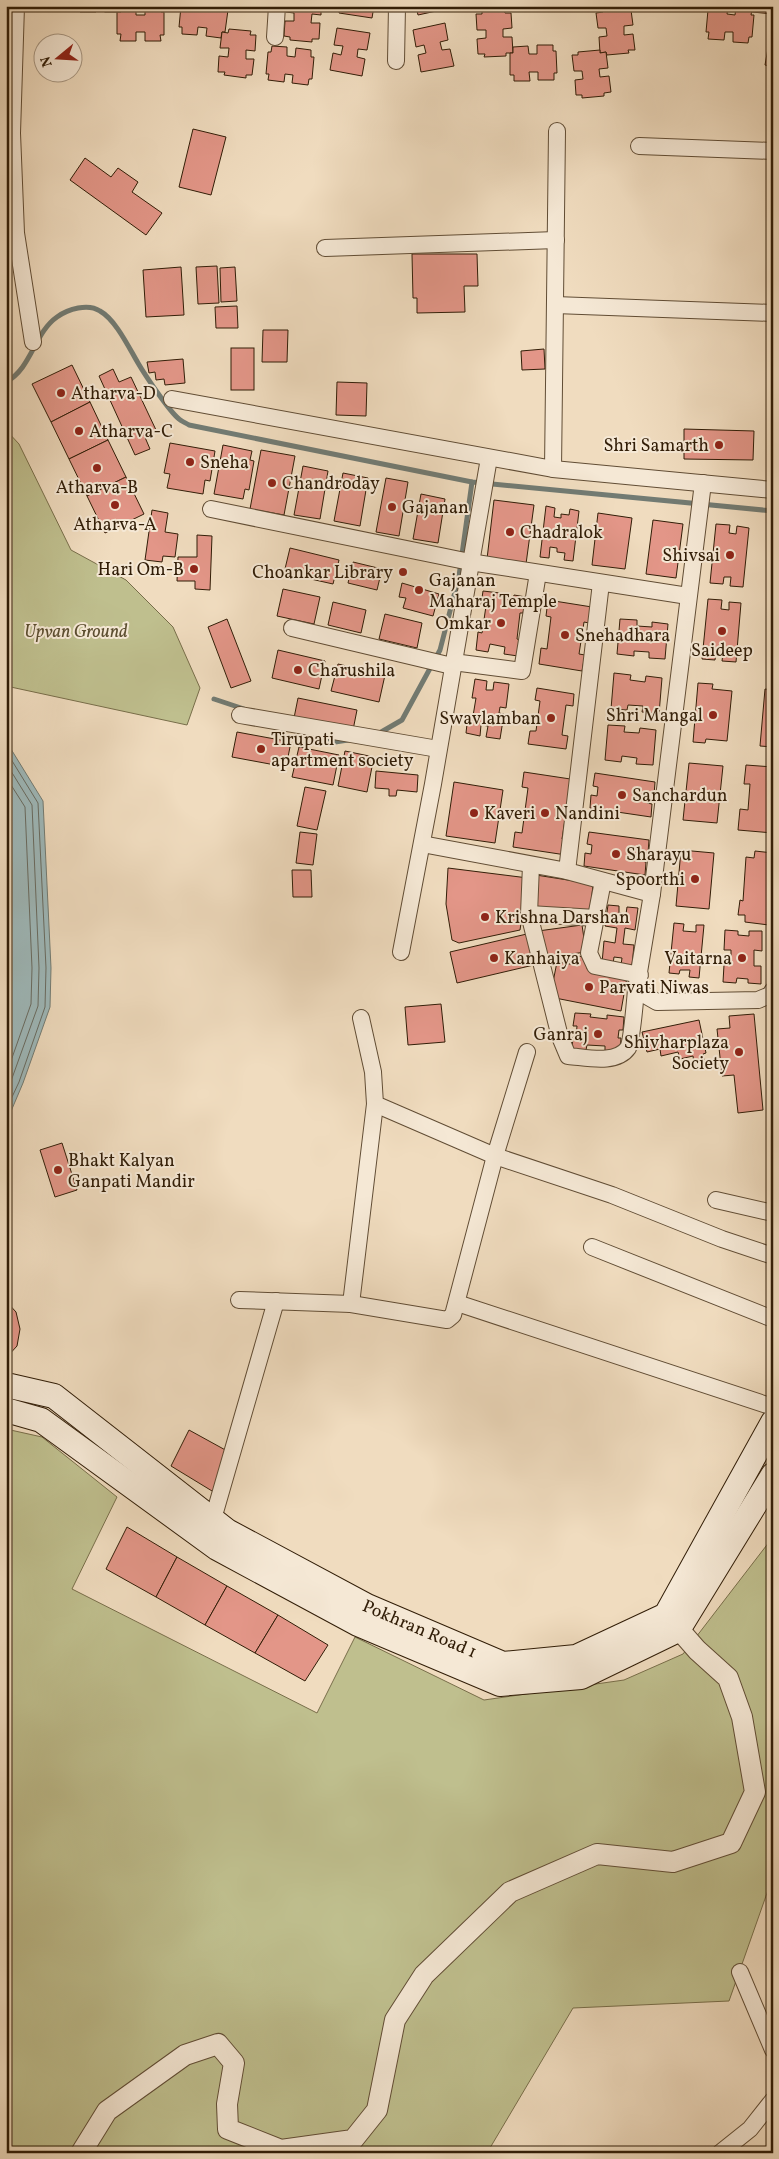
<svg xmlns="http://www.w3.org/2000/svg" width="779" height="2159" font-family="Vollkorn,serif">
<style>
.green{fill:#bfbf8e;stroke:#786e4a}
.water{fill:#9eb9bb;stroke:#727b73}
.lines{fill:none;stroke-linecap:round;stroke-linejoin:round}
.shore{stroke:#686b61;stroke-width:1}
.stream{stroke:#727b73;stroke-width:5}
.building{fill:#e39688;stroke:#311d07}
.minor-casing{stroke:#614d35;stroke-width:18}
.tertiary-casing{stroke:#614d35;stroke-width:22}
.secondary-casing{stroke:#311d07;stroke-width:26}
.minor{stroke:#f5e8d5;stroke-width:16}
.tertiary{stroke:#f5e8d5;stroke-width:20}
.secondary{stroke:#f5e8d5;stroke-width:24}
.poi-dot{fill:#8f2418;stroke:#f5e8d5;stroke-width:2}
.labels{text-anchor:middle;stroke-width:4;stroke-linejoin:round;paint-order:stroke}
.poi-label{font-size:18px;fill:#311d07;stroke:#f5e8d5;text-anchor:start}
.park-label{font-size:18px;font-style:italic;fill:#5c4e30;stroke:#f5e8d5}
.street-label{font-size:18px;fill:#311d07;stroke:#f5e8d5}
</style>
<rect width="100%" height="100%" fill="#f0dcbf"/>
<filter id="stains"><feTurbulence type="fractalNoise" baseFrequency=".004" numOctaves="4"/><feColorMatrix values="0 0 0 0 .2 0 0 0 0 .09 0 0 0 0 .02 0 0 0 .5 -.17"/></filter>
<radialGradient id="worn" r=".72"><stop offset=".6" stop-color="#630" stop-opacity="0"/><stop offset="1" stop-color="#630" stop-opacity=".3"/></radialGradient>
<g class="green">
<path d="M6 430 19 444 71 550 126 580 173 627 200 688 187 725 6 686Z"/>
<path d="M6 1429 42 1437 117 1497 72 1589 317 1713 355 1637 484 1700 624 1680 683 1654 773 1537V1876L729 2001 573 2008 487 2153H6Z"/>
</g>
<path class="water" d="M6 741 43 801 51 968 50 1007 23 1083 6 1123Z"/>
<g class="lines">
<g class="shore">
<path d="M6 751 38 803 46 968 45 1007 19 1082 6 1110"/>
<path d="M6 763 32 805 39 968 38 1006 6 1095"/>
<path d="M6 777 25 807 32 968 31 1004 6 1075"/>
</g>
<g class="stream">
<path d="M6 382C32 368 34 333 57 317 68 309 88 303 100 311 116 320 129 348 138 363 145 375 169 411 179 419 181 421 186 423 189 425L472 482 773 511"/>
<path d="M214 699 244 709"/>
<path d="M376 735 402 720 440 650 459 576 472 482"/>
<path d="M318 736 335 742 348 740"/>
</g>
</g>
<g class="building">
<path d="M81 6H96V12H80Z"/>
<rect x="105" y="6" width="16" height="6"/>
<path d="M121 6H136V15H145V6H161V12H164V35H160L161 41H145V32H136V41H120L121 34H117V12H121Z"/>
<path d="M181 6H200V10H208L209 6H225L224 10H228L225 32H222L221 38 206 36 207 28 198 27 197 35 182 34V27H179Z"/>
<path d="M287 6H321V15L312 14 311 23H320L319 39H312V42L290 40V37L284 36 285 21H294V13L286 12Z"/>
<path d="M340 6H374L372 18 339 13Z"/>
<path d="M416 6H450V8L418 15Z"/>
<path d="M712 6H728L727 14 735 15 736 7 752 9 751 15H754L752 37H749L748 43 733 42V32H725L724 40 708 39 709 32H706L708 10H712Z"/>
<path d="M746 6H773V14L752 12V9L745 8Z"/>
<path d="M624 7 625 10H631L633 25 624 26V35L633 34 635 50H628L629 53 607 55 606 52 600 53 599 37 607 36 606 28H598L596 13 603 12V9Z"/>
<path d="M504 10 505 13H511L512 28 503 29V37H512L513 53H506V56L484 57 485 54H478L477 39 486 38V30H477L476 14H482V11Z"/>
<path d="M445 23 448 40 440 42 442 50 450 49 454 66 421 72 418 55 426 53 424 45 416 47 413 30Z"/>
<path d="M337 28 370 33 367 50 358 49 357 57 365 59 362 76 330 70 333 53 341 55 343 46 334 45Z"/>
<path d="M229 29 251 31 250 35H256L255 51 246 50V59H254L252 75H246V78L224 75 225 72H218L219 56 228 57 229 48H220L222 32 228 33Z"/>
<path d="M771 31H773V67L765 65Z"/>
<path d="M537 45H553V51H556L557 73H554V80H538V72H529L530 81H514V75H510V53H513V47L528 46 529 54H537Z"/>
<path d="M272 46 287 47V56L295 57 296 48 311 50V57H314L312 79H309L308 85 292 83 293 75 285 74 284 82 268 80 269 74H266L268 52H271Z"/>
<path d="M600 50V53L606 52 608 68 599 69 600 77 609 76 611 92 604 93V96L582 98V95H576L575 80 583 79 582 71H574L572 55H578V52Z"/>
<path d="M193 129 226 137 211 195 179 187Z"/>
<path d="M85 158 111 177 118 168 138 182 132 192 162 213 146 235 70 180Z"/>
<path d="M412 254H477L478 286H464L465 312 417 313V298H413Z"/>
<path d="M217 266 219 303 198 304 196 267Z"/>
<path d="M181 267 184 315 146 317 143 270Z"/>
<path d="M235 267 237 301 221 302 220 268Z"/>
<path d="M237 306 238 328H216L215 307Z"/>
<path d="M263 330H288L287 362H262Z"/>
<rect x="231" y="348" width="23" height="42"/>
<path d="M544 349 545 369 522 370 521 351Z"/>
<path d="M183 359 185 383 165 385 164 379 156 380 155 372 149 373 147 362Z"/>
<path d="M72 365 90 402 51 422 32 384Z"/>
<path d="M113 369 119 382 131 377 156 430 144 435 150 449 135 455 99 376Z"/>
<path d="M337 382 367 383 366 416 336 415Z"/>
<path d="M90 402 108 440 69 459 51 422Z"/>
<path d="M684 429 754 431 753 460 684 459Z"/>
<path d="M108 440 126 477 87 496 69 459Z"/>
<path d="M170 443 215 451 210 481 205 480 203 494 167 488 170 474 164 473Z"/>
<path d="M223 445 252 451 250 460 254 461 249 490 245 489 243 499 214 494Z"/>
<path d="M261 450 295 456 284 515 250 509Z"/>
<path d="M303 466 328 471 320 519 294 515Z"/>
<path d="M343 473 368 478 360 526 334 521Z"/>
<path d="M126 477 144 514 105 533 87 496Z"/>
<path d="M386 478 408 482 399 536 376 532Z"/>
<path d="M421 494 445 499 438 543 413 539Z"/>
<path d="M494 500 534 505 526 564 487 559Z"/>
<path d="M546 506 555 508 554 517 561 518V514L569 515 570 509 579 511 573 561 564 560 565 553 557 552V548L550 547 549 558 540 557Z"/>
<path d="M152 510 168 513 165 532 178 534 175 557 163 556 162 562 145 560Z"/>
<path d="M598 513 632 518 625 569 592 565Z"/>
<path d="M653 520 683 524 676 578 646 574Z"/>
<path d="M716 524 730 525 729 533 736 534 737 526 749 528 743 587 730 586 731 577H724L723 584 710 583Z"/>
<path d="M197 535 212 536 210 590 195 589V581H177L178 557H197Z"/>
<path d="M290 548 339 560 333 584 284 573Z"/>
<path d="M353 562 382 569 377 590 348 583Z"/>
<path d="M402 583 439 594 433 616 403 608 406 598 399 597Z"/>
<path d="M283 589 320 597 314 624 277 616Z"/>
<path d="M483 591 500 593V598L513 600 514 595 526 597 523 613H520L517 639 520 640 518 656 504 654 505 647 490 644 488 652 476 650 478 632 482 633 486 606 481 605Z"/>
<path d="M708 599 722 600 721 609 729 610V602L741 603 736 662 722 661 723 653 716 652 715 660 702 659Z"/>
<path d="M548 600 592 607 589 623 584 622 579 654 585 655 582 671 539 664 541 648 547 649 551 617 546 616Z"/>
<path d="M333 602 366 610 361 633 328 625Z"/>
<path d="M385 614 422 623 417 648 379 639Z"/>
<path d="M227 619 251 681 231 688 208 627Z"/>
<path d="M620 619 637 620V626L652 627V622L668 624 665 659 649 658V652L634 651V656L617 654Z"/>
<path d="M278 650 325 661 319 689 272 678Z"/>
<path d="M338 664 385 675 379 702 331 691Z"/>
<path d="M614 673 631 675 630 680 645 682 646 676 662 678 659 714 642 712 643 706 628 705 627 710 611 709Z"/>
<path d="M475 679 487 681 486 690H493L494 682 509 684 506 708 500 707 499 713 504 714 500 739 486 737 488 726 481 725 480 736 466 733 468 715 473 716 476 698H472Z"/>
<path d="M698 683 713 684 712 689 732 691 727 741 706 739 705 743 693 742Z"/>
<path d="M537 688 574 694 573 706 566 705 562 735 568 736 566 749 528 744 530 731H536L540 701 535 700Z"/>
<path d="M765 689 773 690V747L760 746Z"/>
<path d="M298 698 357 710 353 730 294 718Z"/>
<path d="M608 725 625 726 624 732 639 733 640 728 656 730 653 765 636 764 637 758 622 756 621 762 605 760Z"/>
<path d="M237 732 291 742 286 767 232 757Z"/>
<path d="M299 747 339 755 333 785 292 777Z"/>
<path d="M345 751 374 757 367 792 338 786Z"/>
<path d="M689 763 723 766 717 823 683 820Z"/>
<path d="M746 765 773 767V833L738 830 740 809 748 810 750 784H744Z"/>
<path d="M376 771 418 775 417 792 397 790 396 796H389V789L375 788Z"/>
<path d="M524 772 577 780 569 794 562 839 568 840 566 855 513 847 515 832 522 833 528 788 522 787Z"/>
<path d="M595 773 655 782 654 795 648 794 647 803 652 804 651 817 590 808 591 795 597 796 598 787 593 786Z"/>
<path d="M454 782 503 790 495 843 446 836Z"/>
<path d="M305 787 326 791 317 830 297 826Z"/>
<path d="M300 832 317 834 313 865 296 863Z"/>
<path d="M589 832 649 840 648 853 642 852 641 861 646 862 645 875 584 866 585 853 591 854 592 845 587 844Z"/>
<path d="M681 850 714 853 709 909 676 906Z"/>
<path d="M755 851 773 853V920L769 919V925L745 922V915H738L740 900 743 901 746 857 754 858Z"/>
<path d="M448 868 528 878 520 930 459 943 452 940 446 904Z"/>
<path d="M292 870H311L312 897H293Z"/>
<path d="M536 875 593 884 590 916 536 906Z"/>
<path d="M608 905 619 906V913L626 914 627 907 638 908 635 930 625 928 623 944 634 945 632 966 621 965 622 958 614 957 613 964 602 963 604 941 615 943 617 928 605 926Z"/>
<path d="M674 923 684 924 683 931 696 932V925H704L699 978 689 977 690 970H680L679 974 669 973Z"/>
<path d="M582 925 586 952 541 958 538 931Z"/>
<path d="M725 930 738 931V935L749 936V931H762V951L754 950V966H761V984L748 983V979L737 978 736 983 723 982 724 965H731V950H724Z"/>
<path d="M531 933 538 964 457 983 450 952Z"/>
<path d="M578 956 590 958 587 969 627 977 621 1011 550 997 557 962 576 965Z"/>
<path d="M441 1004 445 1042 408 1045 405 1007Z"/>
<path d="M575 1013 591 1014 590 1017 607 1019V1015L624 1017 623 1030H619L618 1038H621L620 1053 605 1052V1046L587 1045 586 1050 572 1049 573 1037H576L577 1026H573Z"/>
<path d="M754 1014 763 1110 738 1113 734 1075 722 1076 717 1029 730 1028 729 1016Z"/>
<path d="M699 1020 706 1053 703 1054 704 1060 694 1063 693 1056 680 1059 678 1052 661 1056 660 1049 647 1052 642 1032Z"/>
<path d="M62 1143 77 1190 55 1197 40 1150Z"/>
<path d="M6 1301 16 1312 20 1329 17 1346 6 1358Z"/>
<path d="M189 1430 229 1452 217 1494 171 1466Z"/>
<path d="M127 1527 177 1557 156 1597 106 1569Z"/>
<path d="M177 1557 227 1586 205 1625 156 1597Z"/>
<path d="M227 1586 278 1615 255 1653 205 1625Z"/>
<path d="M278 1615 328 1645 305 1681 255 1653Z"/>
</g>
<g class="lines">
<defs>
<g id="minor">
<path d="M16 6 12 133 16 233 33 342"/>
<path d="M275 37 277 6"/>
<path d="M396 61 397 6"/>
<path d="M639 146 773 151"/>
<path d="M325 248 556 240"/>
<path d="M555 305 773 313"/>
<path d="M172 399 553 469 773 490"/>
<path d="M553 469 557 131"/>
<path d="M703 483 652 894 636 990 657 1002 758 1000 770 995 773 990"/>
<path d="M211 509 470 562 688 596"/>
<path d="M292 628 452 666"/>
<path d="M453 662 522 671 538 573"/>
<path d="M240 715 438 749"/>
<path d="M422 844 567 871 652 894"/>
<path d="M531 865 529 914 560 1037 568 1056C585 1057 616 1065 628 1048 632 1041 635 1000 636 990"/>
<path d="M567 871 601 583"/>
<path d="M603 881 589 953 595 966 640 975"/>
<path d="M529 914 596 918"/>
<path d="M401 952 433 784 489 458"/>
<path d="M361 1018 373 1072 375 1104 495 1156 612 1195 722 1239 773 1256"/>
<path d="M716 1200 773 1213"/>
<path d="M592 1247 773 1319"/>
<path d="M239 1300 351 1304 375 1104"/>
<path d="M457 1303 773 1407"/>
<path d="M351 1304 447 1320 453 1315 495 1156 527 1052"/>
<path d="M213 1519 276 1301"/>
<path d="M740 1972 773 2050"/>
<path d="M720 2153 750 2129 773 2100"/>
</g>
<path id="tertiary" d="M81 2153 107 2111 185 2055 218 2044 234 2063 227 2104 228 2129 281 2150 353 2140 377 2110 395 2020 424 1975 510 1892 597 1854 673 1862 731 1843 755 1792 742 1717 728 1678 697 1650 669 1618"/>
<g id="secondary">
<path id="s1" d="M6 1385 54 1396 227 1531 367 1606 503 1664 576 1657 666 1615 773 1422"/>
<path d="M6 1410 41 1420 217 1548 358 1624 500 1684 581 1677 678 1630 773 1475"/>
</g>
</defs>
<use href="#minor" class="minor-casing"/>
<use href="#tertiary" class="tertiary-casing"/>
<use href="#secondary" class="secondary-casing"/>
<use href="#minor" class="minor"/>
<use href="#tertiary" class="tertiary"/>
<use href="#secondary" class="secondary"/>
</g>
<g class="poi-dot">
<circle cx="61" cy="393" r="5"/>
<circle cx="79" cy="431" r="5"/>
<circle cx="719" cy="445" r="5"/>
<circle cx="190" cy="462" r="5"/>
<circle cx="97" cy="468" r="5"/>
<circle cx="272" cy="483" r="5"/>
<circle cx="115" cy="505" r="5"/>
<circle cx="392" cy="507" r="5"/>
<circle cx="510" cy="532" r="5"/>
<circle cx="730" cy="555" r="5"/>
<circle cx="194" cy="569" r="5"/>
<circle cx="403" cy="572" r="5"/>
<circle cx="419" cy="590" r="5"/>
<circle cx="501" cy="623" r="5"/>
<circle cx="722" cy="631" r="5"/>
<circle cx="565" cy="635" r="5"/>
<circle cx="298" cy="670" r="5"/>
<circle cx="713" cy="715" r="5"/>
<circle cx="551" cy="718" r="5"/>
<circle cx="261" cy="749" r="5"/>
<circle cx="622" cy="795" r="5"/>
<circle cx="474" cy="813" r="5"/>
<circle cx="545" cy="813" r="5"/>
<circle cx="616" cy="854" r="5"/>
<circle cx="695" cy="879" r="5"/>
<circle cx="485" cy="917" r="5"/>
<circle cx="494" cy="958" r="5"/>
<circle cx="742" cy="958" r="5"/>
<circle cx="589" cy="987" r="5"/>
<circle cx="598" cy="1034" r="5"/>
<circle cx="739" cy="1052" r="5"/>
<circle cx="58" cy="1170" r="5"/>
</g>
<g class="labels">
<g class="poi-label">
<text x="71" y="399">Atharva-D</text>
<text x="89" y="437">Atharva-C</text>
<text x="709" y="451" text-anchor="end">Shri Samarth</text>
<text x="200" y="468">Sneha</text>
<text x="282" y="489">Chandroday</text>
<text x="97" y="493" text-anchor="middle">Atharva-B</text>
<text x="402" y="513">Gajanan</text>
<text x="115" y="530" text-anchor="middle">Atharva-A</text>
<text x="520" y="538">Chadralok</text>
<text x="720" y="561" text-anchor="end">Shivsai</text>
<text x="184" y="575" text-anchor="end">Hari Om-B</text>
<text x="393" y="578" text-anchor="end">Choankar Library</text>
<text x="429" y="586">Gajanan<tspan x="429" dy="21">Maharaj Temple</tspan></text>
<text x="491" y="629" text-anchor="end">Omkar</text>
<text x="575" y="641">Snehadhara</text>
<text x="722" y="656" text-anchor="middle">Saideep</text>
<text x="308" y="676">Charushila</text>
<text x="703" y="721" text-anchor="end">Shri Mangal</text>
<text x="541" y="724" text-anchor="end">Swavlamban</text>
<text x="271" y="745">Tirupati<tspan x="271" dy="21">apartment society</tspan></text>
<text x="632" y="801">Sanchardun</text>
<text x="484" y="819">Kaveri</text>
<text x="555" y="819">Nandini</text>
<text x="626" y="860">Sharayu</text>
<text x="685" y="885" text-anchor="end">Spoorthi</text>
<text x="495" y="923">Krishna Darshan</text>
<text x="504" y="964">Kanhaiya</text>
<text x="732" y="964" text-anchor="end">Vaitarna</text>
<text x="599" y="993">Parvati Niwas</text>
<text x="588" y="1040" text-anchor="end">Ganraj</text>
<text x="729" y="1048" text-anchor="end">Shivharplaza<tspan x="729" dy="21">Society</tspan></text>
<text x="68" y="1166">Bhakt Kalyan<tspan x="68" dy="21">Ganpati Mandir</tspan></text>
</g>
<g class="park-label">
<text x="76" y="637">Upvan Ground</text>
</g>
<g class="street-label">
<text dy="6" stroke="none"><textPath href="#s1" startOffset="485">Pokhran Road 1</textPath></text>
</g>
</g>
<rect width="779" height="2159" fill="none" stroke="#f0dcbf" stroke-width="25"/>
<rect x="8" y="8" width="764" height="2144" fill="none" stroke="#311d07" stroke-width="2.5"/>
<rect x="12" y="12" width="754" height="2134" fill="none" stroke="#311d07"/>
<g transform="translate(58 58) rotate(252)"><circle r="24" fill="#f5e8d5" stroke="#a79783"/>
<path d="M0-4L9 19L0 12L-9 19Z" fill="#8f2418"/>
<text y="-8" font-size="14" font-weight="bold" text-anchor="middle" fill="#311d07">N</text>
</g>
<rect width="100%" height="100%" filter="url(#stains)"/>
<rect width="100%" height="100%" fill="url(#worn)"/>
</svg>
